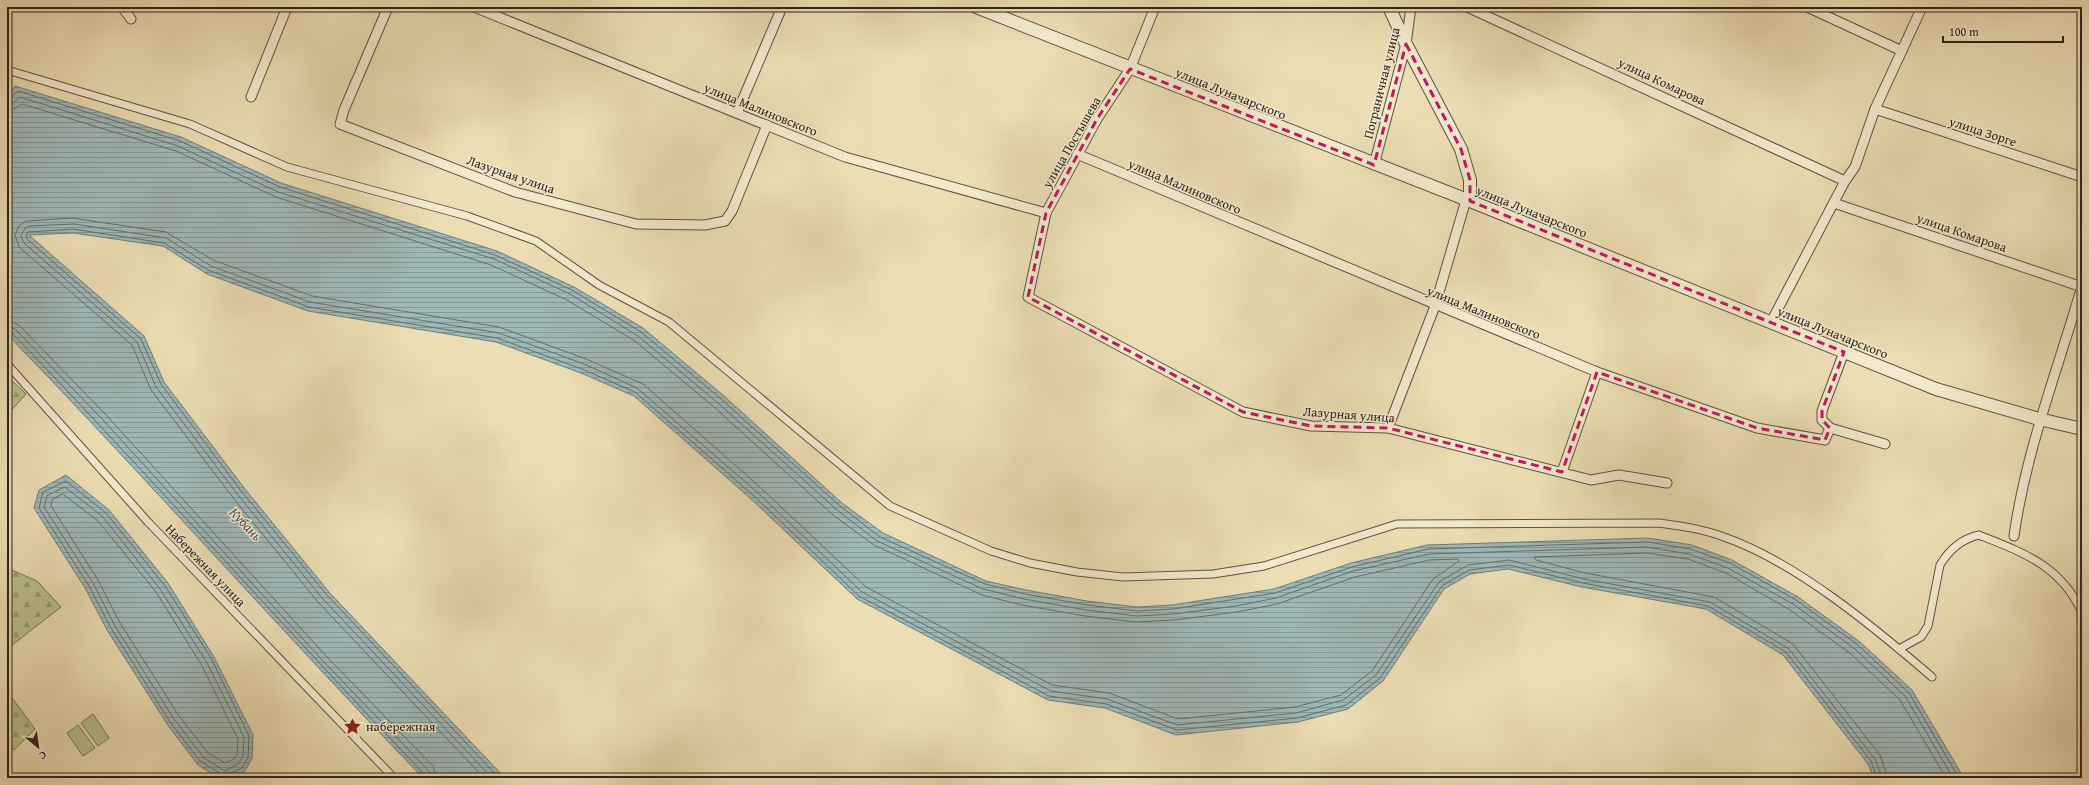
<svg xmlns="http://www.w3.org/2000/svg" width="2089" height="785" font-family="'Gentium Book Plus',serif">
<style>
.forest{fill:url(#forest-firs);stroke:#747253}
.pitch{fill:#bac18b;stroke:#747253}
.water{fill:url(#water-rules);stroke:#717d7a}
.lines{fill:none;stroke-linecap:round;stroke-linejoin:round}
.shore{stroke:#666e6a;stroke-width:1}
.pedestrian-casing{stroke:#5d5141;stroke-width:9}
.minor-casing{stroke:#5d5141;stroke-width:11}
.tertiary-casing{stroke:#5d5141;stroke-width:14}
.pedestrian{stroke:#f3eace;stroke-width:7}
.minor{stroke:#f3eace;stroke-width:9}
.tertiary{stroke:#f3eace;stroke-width:12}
.marked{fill:none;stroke:#c2185b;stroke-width:3;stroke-dasharray:8 5;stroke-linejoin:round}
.labels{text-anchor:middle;stroke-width:3;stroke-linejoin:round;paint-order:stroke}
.street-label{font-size:13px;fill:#2d221b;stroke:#f3eace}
.poi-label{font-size:13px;fill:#2d221b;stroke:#f3eace;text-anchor:start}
.water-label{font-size:14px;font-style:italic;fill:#4f4f4a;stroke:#f3eace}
</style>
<defs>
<pattern id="forest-firs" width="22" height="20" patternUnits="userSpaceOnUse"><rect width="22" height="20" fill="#bac18b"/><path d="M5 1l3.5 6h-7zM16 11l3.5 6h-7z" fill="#989c71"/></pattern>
<pattern id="water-rules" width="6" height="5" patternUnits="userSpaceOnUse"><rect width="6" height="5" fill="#9fb9b9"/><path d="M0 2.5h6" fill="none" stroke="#829696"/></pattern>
</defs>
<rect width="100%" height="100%" fill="#ecdeb4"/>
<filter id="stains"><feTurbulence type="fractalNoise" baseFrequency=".005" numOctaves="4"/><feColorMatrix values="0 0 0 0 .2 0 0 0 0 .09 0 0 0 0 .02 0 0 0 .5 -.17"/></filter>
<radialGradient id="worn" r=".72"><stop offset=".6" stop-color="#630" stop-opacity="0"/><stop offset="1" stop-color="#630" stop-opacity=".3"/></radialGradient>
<g class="forest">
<path d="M7 376 26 394 7 415Z"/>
<path d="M7 568 37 581 61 607 7 649Z"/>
<path d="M7 691 35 729 14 750 7 739Z"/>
</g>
<g class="pitch">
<path d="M93 714 109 738 98 746 81 723Z"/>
<path d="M78 725 95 748 83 756 67 733Z"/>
</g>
<g class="water">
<path d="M15 86 181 137 281 183 497 251 574 287 643 328 724 396 842 503 883 533 986 581 1026 590 1087 601 1137 607 1172 605 1274 589 1351 563 1427 545 1648 538 1692 545 1732 560 1798 597 1860 642 1912 690 1964 778H1874L1868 764 1783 655 1706 609 1582 587 1508 569 1470 574 1444 589 1383 681 1348 709 1298 722 1176 735 1105 708 1048 700 857 599 751 499 634 396 581 373 496 342 308 311 207 274 163 246 73 233 29 235 144 336 164 382 245 489 329 592 505 778H423C282 632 148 480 7 334V97Z"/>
<path d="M66 475 109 510 168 583 214 657 253 735 252 758 245 771 233 777 216 776 198 765 167 724 107 630 85 588 34 508 39 490Z"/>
</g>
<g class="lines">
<g class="shore">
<path d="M7 99 11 98 18 91 180 141 280 187 495 255 572 290 641 332 721 399 840 506 880 537 985 584 1025 594 1087 605 1137 611 1173 609 1275 593 1352 567 1428 549 1648 542 1690 549 1730 563 1796 600 1858 645 1909 693 1959 778"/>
<path d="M7 104 13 103 20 97 178 146 278 192 494 259 570 294 638 336 718 403 837 510 877 541 983 589 1024 599 1086 610 1137 616 1173 614 1236 606 1276 598 1353 571 1429 554 1647 547 1689 554 1728 568 1793 604 1855 649 1905 696 1953 778"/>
<path d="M7 110 14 109 22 104 176 151 276 197 491 265 567 300 635 341 714 407 833 515 874 545 982 595 1022 605 1085 616 1136 622 1174 620 1237 612 1277 604 1355 577 1429 560 1458 559 1459 561 1433 579 1372 671 1341 695 1295 707 1178 719 1109 693 1052 685 866 587 761 488 643 384 586 359 499 327 312 296 213 260 166 232 72 218 26 221 19 226 15 235 19 247 132 345 151 390 234 499 318 602 484 778"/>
<path d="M7 320 19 325 107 416 327 657 433 766 437 778"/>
<path d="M7 326 15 329 103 420 323 661 428 770 431 778"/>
<path d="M7 331 12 333C152 478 285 629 424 774L426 778"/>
<path d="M65 487 103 517 160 589 206 661 244 737 243 756 238 764 225 771 204 758 174 719 115 626 93 583 44 507 47 496Z"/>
<path d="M63 494 98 521 156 592 201 664 238 739 237 754 234 759 225 763 208 753 179 716 120 623 98 580 51 506 52 500Z"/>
<path d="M222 778 220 773 200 761 170 722 111 628 89 586 39 508 43 492 66 481 106 513 165 586 211 658 249 736 248 758 242 768 231 773 229 778"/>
<path d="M492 778 322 598 238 495 156 387 137 342 24 243 21 236 25 228 30 226 74 224 166 238 211 266 310 302 499 333 584 364 637 388 757 492 862 592 1051 691 1107 699 1177 725 1296 713 1343 700 1376 675 1439 582 1468 565 1509 560 1584 579 1710 602 1789 649 1875 759 1882 778"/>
<path d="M499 778 326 594 242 492 161 384 141 339 28 240 26 236 28 232 73 229 164 243 208 270 309 307 497 338 582 369 635 392 754 496 859 596 1049 696 1106 704 1177 730 1297 718 1346 705 1380 678 1442 586 1469 570 1509 565 1583 583 1708 606 1786 652 1871 761 1877 778"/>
<path d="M1888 778 1880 755 1793 644 1714 597 1585 573 1536 560 1534 557 1647 553 1688 559 1726 573 1790 610 1851 654 1900 700 1946 778"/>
</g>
<defs>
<g id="pedestrian">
<path d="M7 70 190 124 287 167 467 216 536 241 599 285 669 322 890 506 991 551 1030 563 1077 572 1123 577 1213 574 1264 566 1397 524 1659 523C1681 526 1703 529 1724 537 1796 562 1875 628 1932 677"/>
<path d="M7 364 148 522 394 778"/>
<path d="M1899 649 1921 637 1928 626 1940 565C1949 550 1961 539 1979 535 2022 552 2062 566 2082 613"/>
</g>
<g id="minor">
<path d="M122 7 131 19"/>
<path d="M388 7 344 110 340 124 515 192 636 224 705 225 725 221 732 211 767 125"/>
<path d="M474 7 845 157 1046 213"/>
<path d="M1155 7 1130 69 1097 119 1046 213 1028 297 1243 412 1311 426 1388 428 1591 480 1619 475 1667 483"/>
<path d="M1467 7 1845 181"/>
<path d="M1807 7 1902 51"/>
<path d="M251 97 287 7"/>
<path d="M1875 109 2082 177"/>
<path d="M737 113 782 7"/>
<path d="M1077 154 1597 372 1757 428 1825 440 1830 428 1885 444"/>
<path d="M1374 165 1406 44 1411 7"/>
<path d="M1834 203 2082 287"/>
<path d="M1771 322 1845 181 1855 167 1875 109 1922 7"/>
<path d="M1388 428 1435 306 1466 200"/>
<path d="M1830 428 1822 420V411L1844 352"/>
<path d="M1562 472 1597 372"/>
<path d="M2014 536C2026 450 2058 369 2082 286"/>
</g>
<g id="tertiary">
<path d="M976 7 1470 201 1936 389 2039 419 2082 429"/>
<path d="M1389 7 1406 44 1461 149 1470 180V201"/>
</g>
</defs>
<use href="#pedestrian" class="pedestrian-casing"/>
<use href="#minor" class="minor-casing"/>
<use href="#tertiary" class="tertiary-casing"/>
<use href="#pedestrian" class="pedestrian"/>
<use href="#minor" class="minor"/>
<use href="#tertiary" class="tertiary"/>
</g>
<path class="marked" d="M1406 44 1461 149 1470 180V201L1844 352 1822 411V420L1830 428 1825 440 1757 428 1597 372 1562 472 1388 428 1311 426 1243 412 1028 297 1046 213 1097 119 1130 69 1374 165Z"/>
<defs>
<symbol id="sight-bare" viewBox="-9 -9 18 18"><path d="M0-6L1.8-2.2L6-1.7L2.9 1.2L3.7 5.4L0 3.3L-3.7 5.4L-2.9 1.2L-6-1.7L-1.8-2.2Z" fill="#8f2418" stroke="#f3eace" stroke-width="2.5" paint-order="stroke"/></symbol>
</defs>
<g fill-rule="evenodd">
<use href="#sight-bare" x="340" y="714" width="25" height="25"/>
</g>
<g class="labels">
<g class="street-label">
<text transform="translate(1662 81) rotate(25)" y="5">улица Комарова</text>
<text transform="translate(1381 83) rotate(-76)" y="5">Пограничная улица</text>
<text transform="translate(1231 93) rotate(22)" y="5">улица Луначарского</text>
<text transform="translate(761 109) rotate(22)" y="5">улица Малиновского</text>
<text transform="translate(1983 131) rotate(18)" y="5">улица Зорге</text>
<text transform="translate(1071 142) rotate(-60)" y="5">улица Постышева</text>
<text transform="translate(511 174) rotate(19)" y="5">Лазурная улица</text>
<text transform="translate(1185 186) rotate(23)" y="5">улица Малиновского</text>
<text transform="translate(1532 211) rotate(22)" y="5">улица Луначарского</text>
<text transform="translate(1962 232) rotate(19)" y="5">улица Комарова</text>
<text transform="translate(1484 312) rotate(22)" y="5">улица Малиновского</text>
<text transform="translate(1833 332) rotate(22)" y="5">улица Луначарского</text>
<text transform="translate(1349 414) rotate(4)" y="5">Лазурная улица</text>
<text transform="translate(206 565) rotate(46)" y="5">Набережная улица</text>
</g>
<g class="poi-label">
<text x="366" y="731">набережная</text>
</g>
<g class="water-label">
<text transform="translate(246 524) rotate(47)" y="5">Кубань</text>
</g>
</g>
<rect width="2089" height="785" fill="none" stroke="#ecdeb4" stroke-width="24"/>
<rect x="8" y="8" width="2073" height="769" fill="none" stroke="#2d221b" stroke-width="2"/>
<rect x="12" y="12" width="2065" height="761" fill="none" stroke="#2d221b"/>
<g transform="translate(38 747) rotate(151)" stroke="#f3eace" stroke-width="3" paint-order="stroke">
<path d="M0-3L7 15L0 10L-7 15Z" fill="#2d221b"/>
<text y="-6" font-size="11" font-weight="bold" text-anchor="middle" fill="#2d221b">С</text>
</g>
<path d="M1943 36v6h120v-6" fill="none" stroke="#2d221b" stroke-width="2"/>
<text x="1949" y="36" font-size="12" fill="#2d221b" stroke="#f3eace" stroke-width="3" paint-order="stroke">100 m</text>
<rect width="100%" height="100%" filter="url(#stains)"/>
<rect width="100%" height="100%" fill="url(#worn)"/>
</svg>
